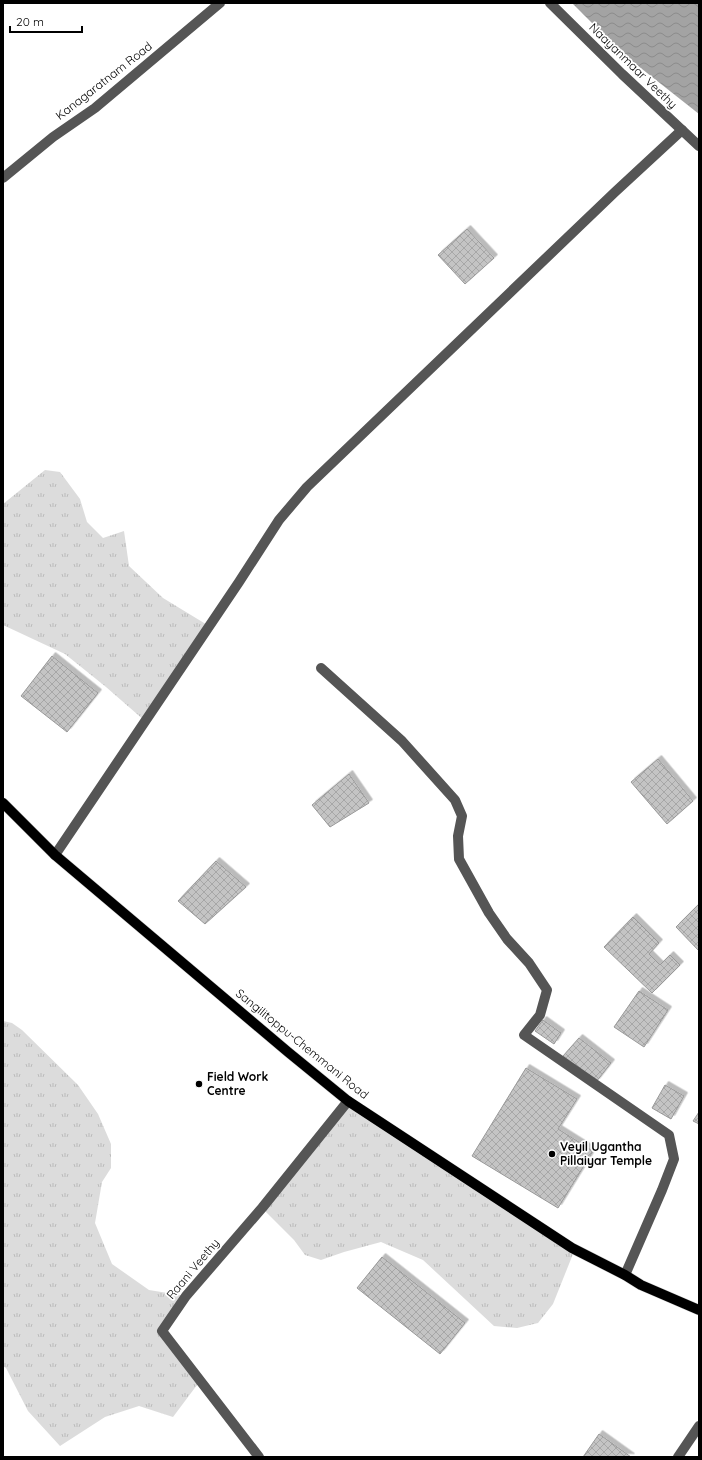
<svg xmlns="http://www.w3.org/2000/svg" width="702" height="1460" font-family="Quicksand,sans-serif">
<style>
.grass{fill:url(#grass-tufts)}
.water{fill:url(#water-waves)}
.building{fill:url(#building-cross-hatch);stroke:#999;filter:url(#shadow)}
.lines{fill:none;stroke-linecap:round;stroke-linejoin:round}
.major-casing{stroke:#dbdbdb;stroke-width:11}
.minor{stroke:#555;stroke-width:10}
.major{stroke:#000;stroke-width:10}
.poi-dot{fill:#000;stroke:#fff;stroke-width:1.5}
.labels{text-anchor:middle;stroke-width:3.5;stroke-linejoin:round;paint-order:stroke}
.street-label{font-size:12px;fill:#000;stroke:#fff}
.poi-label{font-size:12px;font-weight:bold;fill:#000;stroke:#fff;text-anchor:start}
</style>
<defs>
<pattern id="grass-tufts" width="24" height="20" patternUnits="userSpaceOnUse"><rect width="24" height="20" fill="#dcdcdc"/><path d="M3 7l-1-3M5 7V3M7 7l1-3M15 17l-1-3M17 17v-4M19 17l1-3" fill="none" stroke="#bbb"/></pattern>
<pattern id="water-waves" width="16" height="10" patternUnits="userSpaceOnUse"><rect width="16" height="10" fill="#a3a3a3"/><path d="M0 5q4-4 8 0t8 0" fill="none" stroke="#8b8b8b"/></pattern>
<pattern id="building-cross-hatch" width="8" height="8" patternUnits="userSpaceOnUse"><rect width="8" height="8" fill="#c4c4c4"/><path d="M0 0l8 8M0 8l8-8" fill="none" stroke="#a7a7a7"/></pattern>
<filter id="shadow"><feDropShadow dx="3.5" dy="-3.5" stdDeviation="0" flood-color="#0004"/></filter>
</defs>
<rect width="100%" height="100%" fill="#fff"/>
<g class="grass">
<path d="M45 470 60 472 80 499 87 522 103 538 124 531 129 566 163 598 209 626 145 721 106 687 65 654 3 625V504Z"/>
<path d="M3 1021 12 1023 22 1030 78 1085 98 1114 111 1144V1168L102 1182 95 1223 112 1264 149 1290 186 1296 162 1331 200 1381 173 1417 139 1406 105 1417 60 1446 28 1411 6 1368 3 1366Z"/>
<path d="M348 1101 573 1254 553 1304 538 1323 517 1328 494 1326 423 1260 381 1242 344 1252 321 1260 305 1255 294 1240 262 1208Z"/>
</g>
<path class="water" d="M572 3H699V114L623 54Z"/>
<g class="building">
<path d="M467 229 494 258 465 284 438 255Z"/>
<path d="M52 656 98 693 67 732 21 696Z"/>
<path d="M658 759 693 801 667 824 631 782Z"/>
<path d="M349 774 369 803 330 827 312 805Z"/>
<path d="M216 861 246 887 205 924 178 901Z"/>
<path d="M699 904V951L676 927Z"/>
<path d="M633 917 659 943 649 954 660 965 670 955 680 965 652 993 604 947Z"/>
<path d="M639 991 668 1010 644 1047 614 1027Z"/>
<path d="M543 1020 561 1033 554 1044 535 1031Z"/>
<path d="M579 1038 611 1063 596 1082 563 1056Z"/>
<path d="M526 1068 577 1099 558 1129 593 1151 558 1208 472 1156Z"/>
<path d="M665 1085 684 1096 671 1119 652 1108Z"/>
<path d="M699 1112V1124L693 1121Z"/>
<path d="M382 1257 465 1323 440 1354 357 1288Z"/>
<path d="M599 1434 631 1457H583Z"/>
</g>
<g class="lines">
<defs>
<path id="major" d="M3 803 55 855 288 1052 348 1101 572 1248 625 1275 641 1285 699 1310"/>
</defs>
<use href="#major" class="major-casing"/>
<g class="minor">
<path d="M550 3 622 74 699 146"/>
<path d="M3 178 53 137 95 108 220 3"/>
<path d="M321 668 402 741 455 800 462 816 458 836 459 859 489 913 507 939 529 963 547 990 540 1015 524 1035 669 1135 674 1159 662 1190 625 1275"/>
<path d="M55 855 239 582 279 520 307 487 615 192 682 130"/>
<path d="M259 1457 162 1331 186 1296 262 1208 348 1101"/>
<path d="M678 1457 699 1426"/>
</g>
<use href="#major" class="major"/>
</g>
<g class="poi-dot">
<circle cx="199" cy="1084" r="4"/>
<circle cx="552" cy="1154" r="4"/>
</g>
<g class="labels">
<g class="street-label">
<text transform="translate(633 66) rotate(44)" y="4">Naayanmaar Veethy</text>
<text transform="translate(104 81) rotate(-38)" y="4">Kanagaratnam Road</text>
<text transform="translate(302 1044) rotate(39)" y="4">Sangilitoppu-Chemmani Road</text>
<text transform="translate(193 1269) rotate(-50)" y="4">Raani Veethy</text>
</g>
<g class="poi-label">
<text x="207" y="1081">Field Work<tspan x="207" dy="14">Centre</tspan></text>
<text x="560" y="1151">Veyil Ugantha<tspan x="560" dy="14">Pillaiyar Temple</tspan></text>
</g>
</g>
<rect width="702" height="1460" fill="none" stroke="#000000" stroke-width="8"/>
<path d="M10 26v6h72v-6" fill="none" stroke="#000000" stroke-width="2"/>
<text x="16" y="26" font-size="12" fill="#000000" stroke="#ffffff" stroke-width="3" paint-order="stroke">20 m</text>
</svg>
